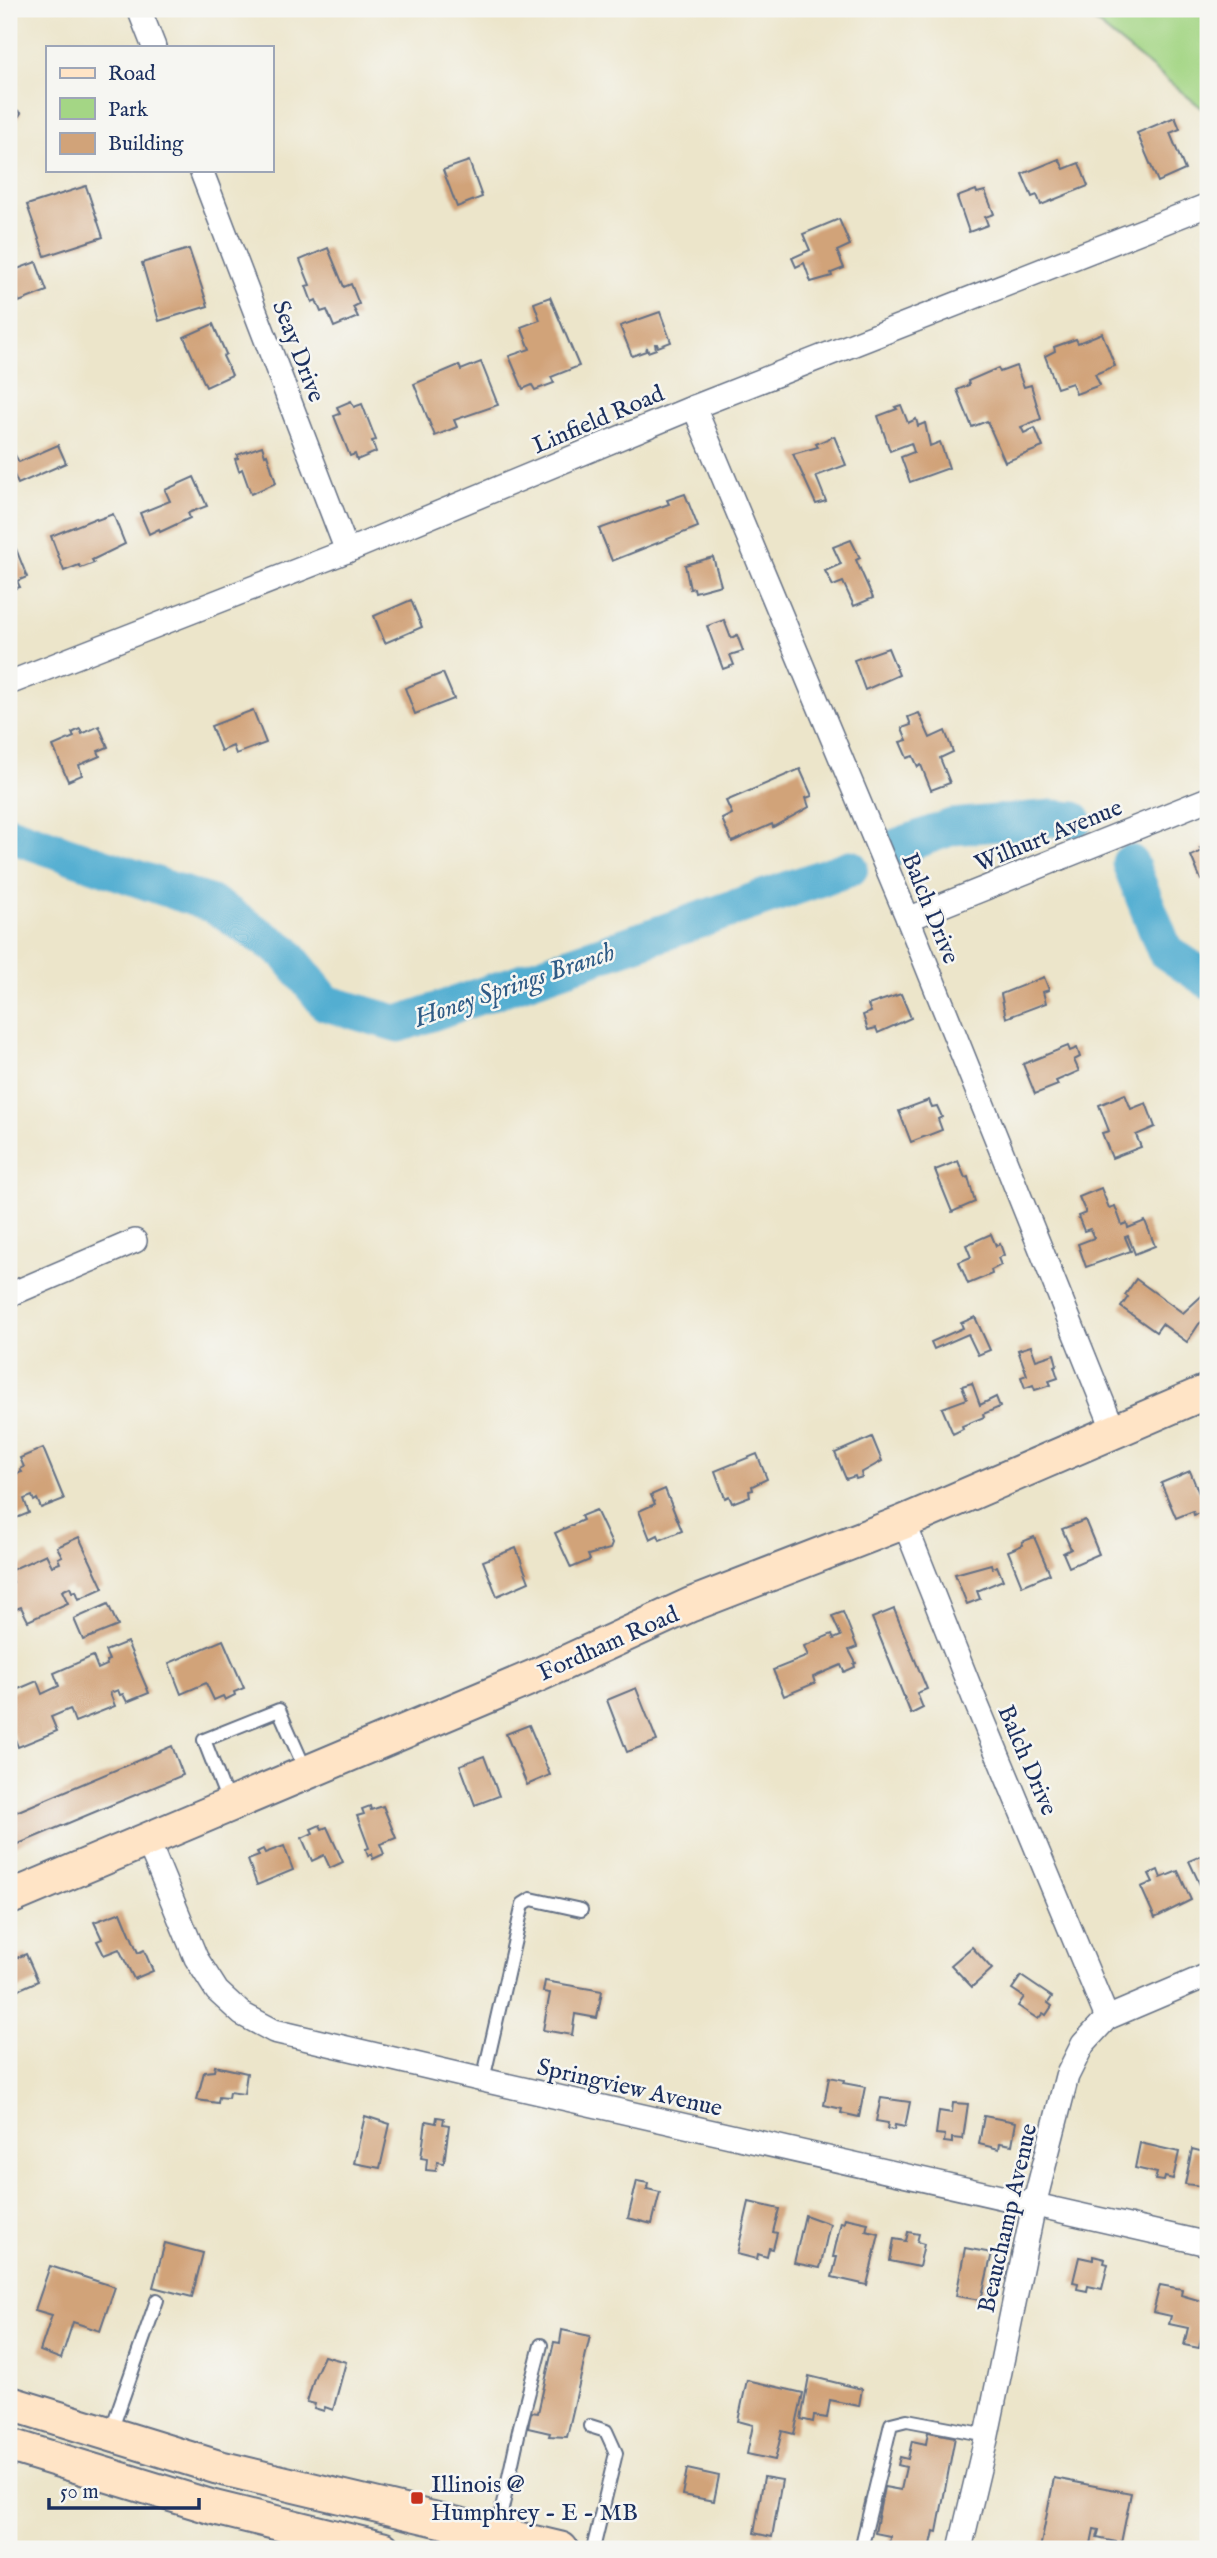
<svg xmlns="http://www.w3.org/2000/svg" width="1217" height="2558" font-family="'IM FELL English',serif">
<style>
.green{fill:#a4d685;stroke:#608272;stroke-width:2}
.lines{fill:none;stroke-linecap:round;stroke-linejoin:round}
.river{stroke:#53aed1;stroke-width:37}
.building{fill:#d1a379}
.lane-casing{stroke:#646f84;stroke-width:16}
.street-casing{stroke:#646f84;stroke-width:26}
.secondary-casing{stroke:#646f84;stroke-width:37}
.lane{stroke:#fff;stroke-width:12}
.street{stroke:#fff;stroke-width:23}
.secondary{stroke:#ffe4c6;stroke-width:33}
.poi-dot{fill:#c8321e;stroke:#f6f6f2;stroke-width:2.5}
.labels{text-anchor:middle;stroke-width:5;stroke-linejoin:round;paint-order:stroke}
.street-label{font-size:24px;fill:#1b2f5e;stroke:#f6f6f2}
.poi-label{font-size:24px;fill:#1b2f5e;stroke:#f6f6f2;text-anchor:start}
.water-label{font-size:26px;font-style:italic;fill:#2f5b86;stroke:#f6f6f2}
</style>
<rect width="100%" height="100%" fill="#f6f6f2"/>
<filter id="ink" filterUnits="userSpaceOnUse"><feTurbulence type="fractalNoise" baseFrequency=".0143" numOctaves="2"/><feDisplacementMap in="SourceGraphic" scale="14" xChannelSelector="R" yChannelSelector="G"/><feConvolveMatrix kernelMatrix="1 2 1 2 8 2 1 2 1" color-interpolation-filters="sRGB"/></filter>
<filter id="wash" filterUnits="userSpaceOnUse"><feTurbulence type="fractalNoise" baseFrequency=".00686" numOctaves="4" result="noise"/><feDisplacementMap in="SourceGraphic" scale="28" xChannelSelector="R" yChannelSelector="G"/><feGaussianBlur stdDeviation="1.57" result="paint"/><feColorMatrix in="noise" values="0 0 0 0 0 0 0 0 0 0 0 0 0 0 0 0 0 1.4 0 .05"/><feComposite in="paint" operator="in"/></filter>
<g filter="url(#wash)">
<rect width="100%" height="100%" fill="#ece5ca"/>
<path class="green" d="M1079 9H1208V113Z"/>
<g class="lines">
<g class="river">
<path d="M9 834 214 905 285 952 326 1003 399 1024 850 868"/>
<path d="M896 847 952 827 1053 818 1074 820"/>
<path d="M1130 863 1165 951 1208 980"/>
</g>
</g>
<g id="blocks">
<g class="building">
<path d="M9 104 21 113 9 130Z"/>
<path d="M1175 117 1180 129 1170 133 1185 170 1158 182 1137 133Z"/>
<path d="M1059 159 1064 169 1079 163 1088 186 1041 205 1037 195 1032 197 1022 174Z"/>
<path d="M469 161 482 197 457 207 443 170Z"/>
<path d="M86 186 103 237 45 256 27 205Z"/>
<path d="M976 190 977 193 985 191 994 214 985 217 988 225 969 232 957 197Z"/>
<path d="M839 219 850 245 837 251 844 268 831 273 832 276 811 282 804 263 796 267 792 258 810 250 803 234Z"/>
<path d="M328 248 344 287 351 284 359 304 353 307 358 317 334 327 327 310 321 312 316 300 312 302 306 286 310 285 300 260Z"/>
<path d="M189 249 208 306 159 321 142 263Z"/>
<path d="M36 262 47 291 19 302 9 272Z"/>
<path d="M550 297 579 366 551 377 554 383 535 390 532 385 523 389 509 356 530 349 521 327 540 320 534 303Z"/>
<path d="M660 312 671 342 658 347 657 344H655L656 349 648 352 647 347 646 351 632 356 620 326Z"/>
<path d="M213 324 226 354 223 356 232 375 206 387 184 337Z"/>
<path d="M1102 333 1115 366 1095 374 1100 385 1076 394 1072 383 1057 388 1045 356 1055 351 1054 347 1076 339 1078 343Z"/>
<path d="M481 362 498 405 454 420 457 427 435 436 414 384 459 365 461 370Z"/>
<path d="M1016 366 1024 387 1031 385 1041 419 1021 427 1024 433 1035 428 1043 447 1005 462 987 421 972 427 957 390 969 385 968 381 998 368 1000 372Z"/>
<path d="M351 401 354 407 362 404 376 440 372 441 376 452 357 460 355 454 350 456 334 416 340 414 337 407Z"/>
<path d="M901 405 908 423 916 419 918 426 925 423 930 446 940 442 949 468 910 482 901 457 914 452 911 443 890 451 878 416 897 409 895 407Z"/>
<path d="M834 436 846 465 816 476 826 501 816 504 793 454 818 447 816 444Z"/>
<path d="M58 445 66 463 18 484 9 464V458L15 455 19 462Z"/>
<path d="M262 446 265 455 267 454 276 483 251 494 242 469 239 471 235 459 238 458 237 455Z"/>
<path d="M194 477 207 506 188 513 190 518 160 532 159 529 149 534 140 513 170 501 165 490Z"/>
<path d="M685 494 698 527 612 561 599 529 669 504 667 500Z"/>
<path d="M113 514 125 544 92 560 94 563 81 568 79 565 64 571 51 536 96 518 97 520Z"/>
<path d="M851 540 860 558 856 560 873 598 854 606 843 582 833 586 825 571 841 564 833 547Z"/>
<path d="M9 542 12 550 16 549 27 577 17 581 20 587 9 590Z"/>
<path d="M713 557 721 585 695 592 694 588 690 589 685 565Z"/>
<path d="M411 600 422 627 385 643 374 616Z"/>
<path d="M724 620 731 638 737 635 743 651 730 655 734 665 723 669 707 626Z"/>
<path d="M888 648 899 675 865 690 854 660Z"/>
<path d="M443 673 454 699 415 714 405 688Z"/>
<path d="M253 710 266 743 236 754 233 746 221 751 211 726Z"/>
<path d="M919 713 930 738 945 731 953 752 940 758 950 783 931 790 921 765 918 767 913 756 907 758 900 742 907 740 902 728 911 725 908 717Z"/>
<path d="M99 726 108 747 98 751 100 756 79 765 82 775 68 781 53 746 74 737 72 733 80 729 82 734Z"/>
<path d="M800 769 812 796 806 798 809 807 773 827 772 824 732 842 722 819 732 814 726 801Z"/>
<path d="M1208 845V877L1201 880 1191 856 1202 851 1200 848Z"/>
<path d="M1044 977 1049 990 1043 992 1046 1003 1006 1018 1001 994Z"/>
<path d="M901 994 911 1018 878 1033 876 1028 868 1030 863 1015 871 1012 868 1005Z"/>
<path d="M1068 1046 1070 1051 1077 1048 1080 1057 1074 1060 1079 1071 1056 1081 1058 1085 1035 1094 1023 1064Z"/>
<path d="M1125 1094 1131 1109 1146 1103 1155 1127 1136 1135 1141 1147 1112 1158 1102 1133 1109 1131 1099 1105Z"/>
<path d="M929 1100 932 1107 937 1106 942 1117 938 1119 942 1130 911 1142 899 1111Z"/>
<path d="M958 1161 965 1178 968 1177 975 1202 952 1212 935 1170Z"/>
<path d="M1101 1188 1109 1208 1115 1206 1122 1225 1127 1223 1128 1228 1145 1221 1155 1246 1135 1254 1128 1236 1125 1237 1131 1251 1086 1267 1078 1244 1094 1238 1090 1229 1084 1231 1078 1216 1086 1213 1079 1197Z"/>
<path d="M991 1234 996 1246 1000 1244 1004 1255 998 1258 1001 1265 991 1270 992 1274 968 1284 959 1262 971 1257 966 1245Z"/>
<path d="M1136 1279 1183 1313 1208 1290V1317L1199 1324 1187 1342 1162 1324 1156 1332 1121 1307 1128 1297 1125 1295Z"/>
<path d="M975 1317 990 1350 978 1355 968 1334 934 1349 931 1342 963 1328 961 1323Z"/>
<path d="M1031 1346 1036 1360 1054 1354 1057 1365 1054 1366 1058 1378 1049 1381 1051 1385 1035 1390 1033 1385 1025 1388 1021 1377 1027 1375 1018 1350Z"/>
<path d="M972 1383 980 1405 996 1397 1000 1407 983 1414 984 1417 962 1426 963 1429 953 1434 942 1408 967 1399 962 1386Z"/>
<path d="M872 1437 882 1461 861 1473 862 1477 856 1479 855 1476 846 1479 835 1453Z"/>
<path d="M43 1448 64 1499 41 1508 37 1499 34 1501 32 1496 24 1499 29 1513 9 1521V1464L13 1475 22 1472 20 1469 24 1467 20 1458Z"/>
<path d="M757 1454 767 1479 752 1486 753 1490 749 1491 750 1496 732 1503 729 1496 725 1498 715 1471Z"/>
<path d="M1190 1471 1206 1511 1194 1515 1193 1511 1176 1518 1161 1483Z"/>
<path d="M665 1489 682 1531 660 1540 658 1535 650 1539 639 1511 655 1504 651 1495Z"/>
<path d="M596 1510 612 1544 610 1549 588 1555 590 1560 571 1568 555 1533 583 1520 581 1516Z"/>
<path d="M1085 1520 1099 1554 1069 1567 1063 1553 1071 1549 1062 1529Z"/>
<path d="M79 1537 103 1588 79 1599 76 1591 72 1592 70 1587 62 1591 68 1603 28 1621 21 1607 9 1612V1584L13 1582 9 1571 46 1554 52 1566 60 1563 58 1558 62 1556 57 1547Z"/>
<path d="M1034 1537 1050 1574 1022 1586 1008 1551 1023 1545 1022 1542Z"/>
<path d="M516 1548 529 1582 497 1596 483 1561Z"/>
<path d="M991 1564 992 1568 997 1566 1003 1580 977 1591 980 1599 967 1604 955 1574Z"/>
<path d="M108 1604 118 1626 83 1640 74 1619Z"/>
<path d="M894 1609 927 1689 917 1693 923 1708 911 1714 872 1618Z"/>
<path d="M843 1612 857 1647 849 1650 856 1663 854 1664 855 1667 844 1672 841 1665 813 1677 815 1683 784 1696 773 1670 808 1656 804 1646 832 1634 834 1639 841 1636 832 1616Z"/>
<path d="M223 1640 244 1688 234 1692 235 1695 225 1700 223 1696 214 1700 206 1683 181 1694 169 1663Z"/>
<path d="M127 1642 149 1693 127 1702 123 1694 120 1695 118 1690 110 1693 115 1706 75 1722 70 1709 51 1717 57 1731 18 1747 13 1734 9 1735V1693L37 1681 42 1694 59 1686 54 1673 93 1656 98 1669 107 1665 106 1661 109 1660 105 1651Z"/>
<path d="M636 1688 657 1741 627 1752 607 1700Z"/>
<path d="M529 1725 550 1775 527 1785 506 1734Z"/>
<path d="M172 1746 183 1775 9 1848V1815Z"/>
<path d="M484 1756 499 1796 475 1805 460 1765Z"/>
<path d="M370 1806 371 1810 383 1806 396 1838 380 1844 384 1854 373 1859 372 1854 368 1856 366 1849 369 1848 357 1816 364 1814 362 1809Z"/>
<path d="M320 1825 322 1829 327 1827 343 1862 330 1868 324 1855 312 1861 302 1838 313 1833 311 1829Z"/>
<path d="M284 1846 293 1870 257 1885 248 1860 259 1856 257 1852 263 1849 265 1853Z"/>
<path d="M1208 1853V1886L1202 1889 1189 1861Z"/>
<path d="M1158 1870 1161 1878 1178 1871 1191 1900 1155 1918 1141 1887 1153 1882 1149 1874Z"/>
<path d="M121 1912 138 1953 144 1950 153 1971 134 1979 119 1949 104 1955 97 1941 102 1939 94 1922Z"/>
<path d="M972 1947 992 1969 972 1987 951 1965Z"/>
<path d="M26 1954 38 1981 11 1993 9 1961Z"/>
<path d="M1021 1976 1052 1997 1048 2003 1052 2006 1046 2015 1043 2013 1038 2019 1018 2006 1024 1997 1012 1989Z"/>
<path d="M545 1981 602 1991 597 2018 575 2014 572 2035 543 2030 550 1993 543 1992Z"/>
<path d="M215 2066 247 2073 244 2094 229 2092 228 2098 219 2097 218 2103 197 2100 204 2072 214 2071Z"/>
<path d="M829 2077 844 2080 843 2083 865 2087 859 2117 841 2113 842 2109 824 2105Z"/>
<path d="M881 2098 910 2102 905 2127 895 2125 894 2130 887 2129 888 2123 876 2121Z"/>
<path d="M953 2103 968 2104 963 2139 952 2138V2143L944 2142 945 2135 936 2134 939 2111 952 2113Z"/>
<path d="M365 2116 390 2124 380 2168 354 2163Z"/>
<path d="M984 2116 1016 2122 1012 2145 1000 2143 999 2149 979 2144Z"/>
<path d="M437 2117 444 2118 443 2124 449 2125 444 2163 437 2162 436 2171 426 2170 427 2159 421 2158 426 2121 436 2123Z"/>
<path d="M1140 2143 1179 2152 1173 2179 1165 2177 1164 2181 1155 2180 1157 2173 1135 2168Z"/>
<path d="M1192 2149 1208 2153V2187L1185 2184Z"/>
<path d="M637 2181 648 2183 647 2189 660 2192 652 2224 628 2218Z"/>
<path d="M749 2202 779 2209 773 2232 777 2233 773 2249 769 2248 767 2257 758 2254 757 2259 737 2254Z"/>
<path d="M805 2215 830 2224 820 2268 794 2263Z"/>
<path d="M845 2218 868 2223 866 2231 879 2234 867 2285 832 2277 837 2257H833L841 2222 844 2223Z"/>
<path d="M908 2232 919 2234 917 2242 924 2244 919 2267 890 2261 894 2239 906 2241Z"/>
<path d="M165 2243 203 2253 192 2297 153 2287Z"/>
<path d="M965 2248 992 2253 981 2300 956 2296Z"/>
<path d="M1093 2256 1105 2259 1104 2263 1108 2264 1102 2289 1088 2286 1087 2291 1077 2289 1078 2283 1073 2282 1079 2257 1093 2260Z"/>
<path d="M50 2266 115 2287 100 2331 73 2322 61 2359 40 2351 52 2315 35 2310Z"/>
<path d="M1160 2285 1182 2289 1181 2295 1208 2303 1199 2348 1184 2345 1188 2328 1169 2324 1171 2316 1153 2312Z"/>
<path d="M562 2330 590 2336 567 2437 549 2436 550 2433 528 2428 531 2412 538 2413 554 2342 560 2343Z"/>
<path d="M324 2356 346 2362 333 2410 325 2407 324 2411 314 2408 315 2404 307 2402 314 2378Z"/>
<path d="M809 2376 862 2389 859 2406 830 2400 827 2418 814 2416 813 2422 801 2419Z"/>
<path d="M747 2380 803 2393 794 2434 782 2431 775 2460 747 2454 753 2425 738 2421Z"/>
<path d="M928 2432 955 2437 937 2532 934 2531 930 2549H889L890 2536 875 2533 884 2487 901 2490 906 2467 898 2465 900 2457 908 2459 912 2441 926 2444Z"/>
<path d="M687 2469 719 2476 714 2501 682 2495Z"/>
<path d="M764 2477 782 2480 772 2537 754 2533Z"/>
<path d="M1054 2478 1131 2493 1121 2543 1097 2538 1099 2530 1094 2529 1090 2549H1040Z"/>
</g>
</g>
</g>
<g filter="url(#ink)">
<use href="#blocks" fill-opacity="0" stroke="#646f84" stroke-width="2"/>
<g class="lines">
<defs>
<g id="lane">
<path d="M229 1804 204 1740 279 1710 306 1771"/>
<path d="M483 2080 523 1904 531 1899 581 1910"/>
<path d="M590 2426 606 2431 616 2453 593 2549"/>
<path d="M110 2434 157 2300"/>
<path d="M497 2532 520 2426 541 2345"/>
<path d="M861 2549 891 2424 907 2420 987 2435"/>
</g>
<g id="street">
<path d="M139 9 154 47"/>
<path d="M201 170 347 551"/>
<path d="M694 407 908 919 1114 1431"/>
<path d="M9 683 347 551 694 407 1208 205"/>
<path d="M908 919 1208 799"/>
<path d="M9 1295 135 1241"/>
<path d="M904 1522 974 1698 1107 2018"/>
<path d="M147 1839 196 1958 217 1991 242 2014 274 2031 483 2080 1208 2244"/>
<path d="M960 2549 987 2435 1034 2205 1067 2076 1083 2044 1107 2018 1208 1975"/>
</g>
<g id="secondary">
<path d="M9 1898 538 1675 690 1605 904 1522 1208 1391"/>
<path d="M9 2403 217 2467 561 2549"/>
<path d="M9 2445 212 2507 383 2549"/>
</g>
</defs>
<use href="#lane" class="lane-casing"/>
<use href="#street" class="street-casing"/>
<use href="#secondary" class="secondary-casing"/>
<use href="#lane" class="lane"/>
<use href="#street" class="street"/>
<use href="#secondary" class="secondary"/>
</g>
</g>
<rect class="poi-dot" x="410" y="2491" width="14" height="14" rx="3.5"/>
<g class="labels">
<g class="street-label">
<text transform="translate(299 351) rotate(69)" y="8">Seay Drive</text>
<text transform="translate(598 419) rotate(-23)" y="8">Linfield Road</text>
<text transform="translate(1048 835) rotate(-22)" y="8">Wilhurt Avenue</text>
<text transform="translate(931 908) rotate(68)" y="8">Balch Drive</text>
<text transform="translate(608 1643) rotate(-24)" y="8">Fordham Road</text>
<text transform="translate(1028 1760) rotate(67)" y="8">Balch Drive</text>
<text transform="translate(630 2087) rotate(13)" y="8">Springview Avenue</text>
<text transform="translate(1007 2218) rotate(-77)" y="8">Beauchamp Avenue</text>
</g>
<g class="poi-label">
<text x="431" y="2492">Illinois @<tspan x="431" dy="28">Humphrey - E - MB</tspan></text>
</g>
<g class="water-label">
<text transform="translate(514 984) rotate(-19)" y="9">Honey Springs Branch</text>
</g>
</g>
<rect width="1217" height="2558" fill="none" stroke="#f6f6f2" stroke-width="35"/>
<rect x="46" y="46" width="228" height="126" fill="#f6f6f2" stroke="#9ea6b7" stroke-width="2"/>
<rect x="60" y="68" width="35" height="10" fill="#ffe4c6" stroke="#9ea6b7" stroke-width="2"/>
<text x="108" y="80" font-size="21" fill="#1b2f5e">Road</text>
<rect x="60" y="98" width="35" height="21" fill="#a4d685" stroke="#9ea6b7" stroke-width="2"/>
<text x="108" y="116" font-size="21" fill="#1b2f5e">Park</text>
<rect x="60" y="133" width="35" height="21" fill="#d1a379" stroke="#9ea6b7" stroke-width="2"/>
<text x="108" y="150" font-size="21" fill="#1b2f5e">Building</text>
<path d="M49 2498v10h150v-10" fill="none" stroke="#1b2f5e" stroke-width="3.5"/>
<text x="60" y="2498" font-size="21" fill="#1b2f5e" stroke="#f6f6f2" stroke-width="5" paint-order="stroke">50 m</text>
</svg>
